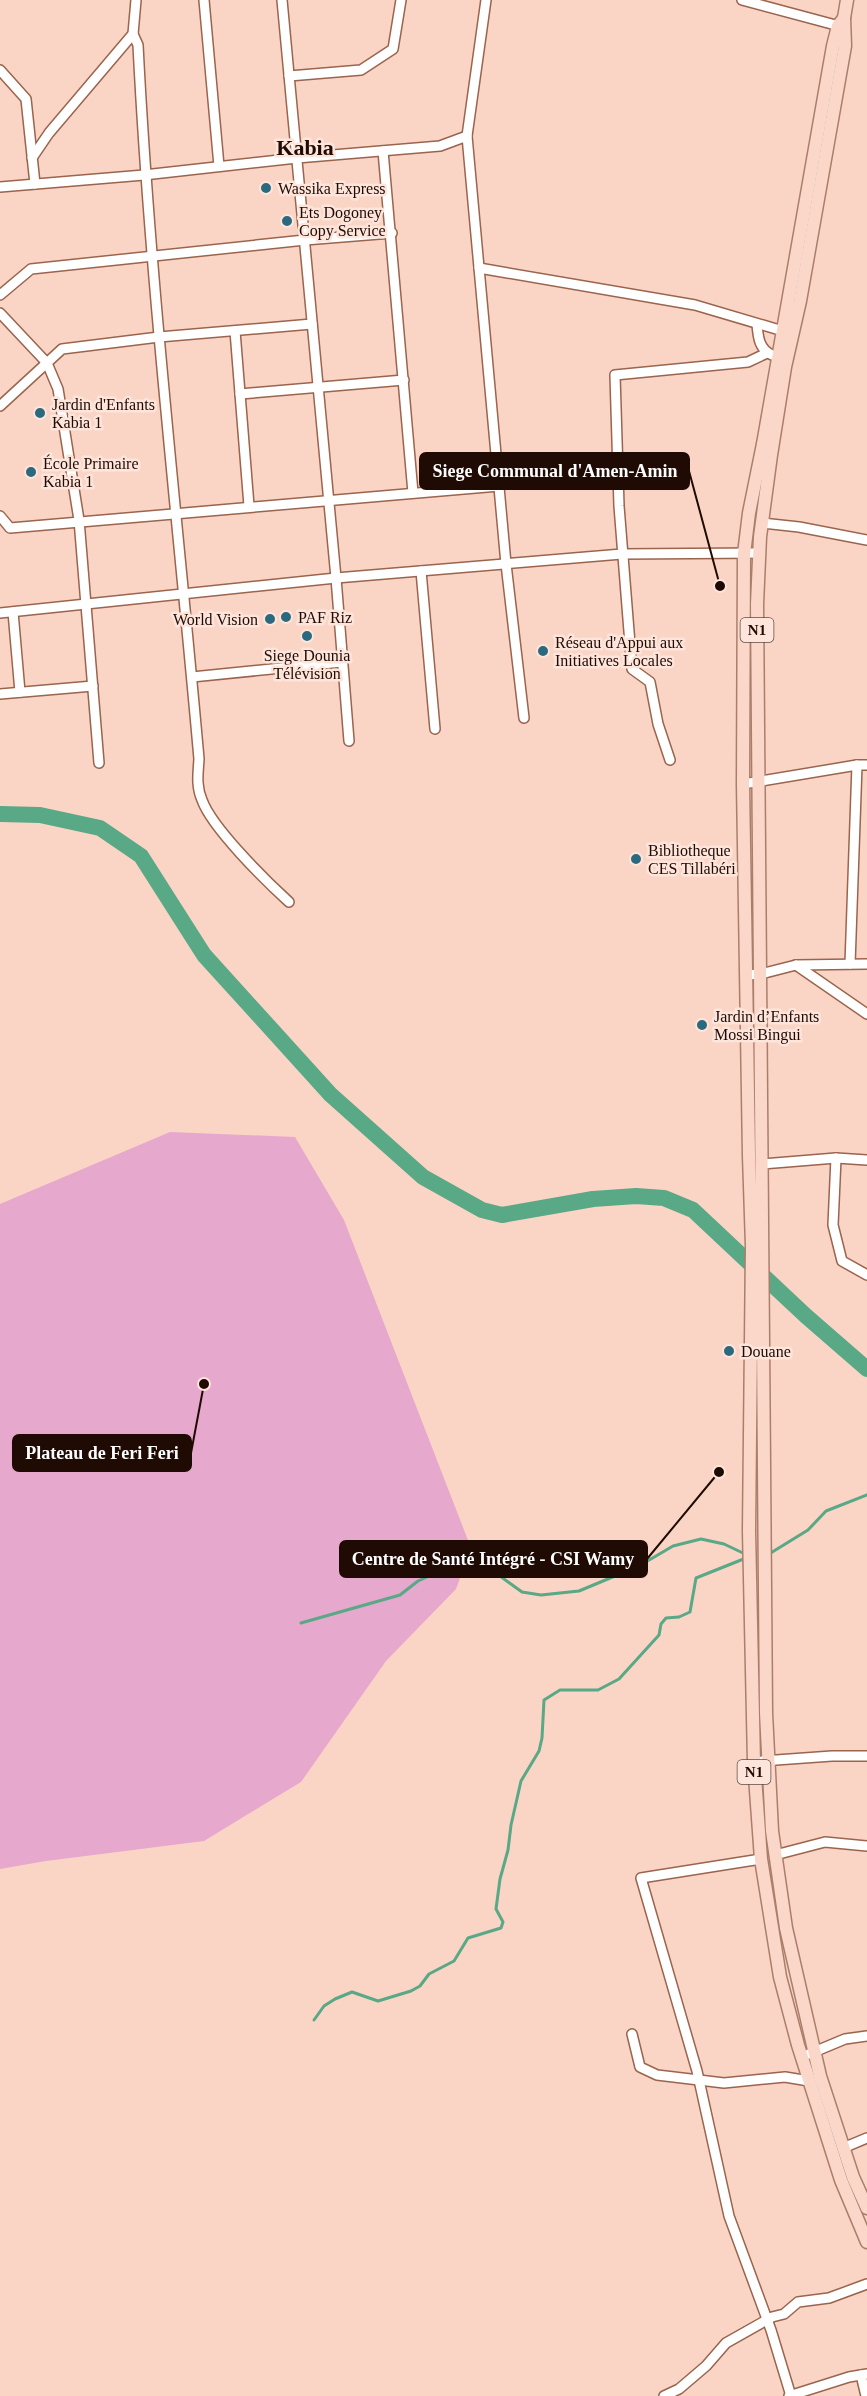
<svg xmlns="http://www.w3.org/2000/svg" width="867" height="2396" font-family="Georgia,serif">
<style>
.green{fill:#e6a8cc}
.lines{fill:none;stroke-linecap:round;stroke-linejoin:round}
.stream{stroke:#59a886;stroke-width:3}
.river{stroke:#59a886;stroke-width:16}
.minor-casing{stroke:#9a644d;stroke-width:12}
.major-casing{stroke:#ab7e6c;stroke-width:15}
.minor{stroke:#fff;stroke-width:9}
.major{stroke:#fad7c8;stroke-width:12}
.poi-dot{fill:#2b697f;stroke:#fee5db;stroke-width:2}
.labels{text-anchor:middle;stroke-width:5;stroke-linejoin:round;paint-order:stroke}
.shield{fill:#fee5db;stroke:#634c44;stroke-width:1.5}
.shield-label{font-size:15px;font-weight:bold;fill:#200b04}
.poi-label{font-size:16px;fill:#200b04;stroke:#fee5db;text-anchor:start}
.district-label{font-size:22px;font-weight:bold;fill:#200b04;stroke:#fee5db}
.leader{fill:none;stroke:#200b04;stroke-width:2}
.callout-dot{fill:#200b04;stroke:#fee5db;stroke-width:2}
.callout{fill:#200b04;stroke:#200b04;stroke-width:2}
.callout-label{font-size:18px;text-anchor:middle;font-weight:bold;fill:#fff}
</style>
<rect width="100%" height="100%" fill="#fad5c5"/>
<path class="green" d="M170 1132 295 1137 344 1220 471 1548 456 1589 386 1661 301 1782 204 1841 46 1861 0 1869V1204Z"/>
<g class="lines">
<g class="stream">
<path d="M769 1554 808 1530 826 1511 867 1495"/>
<path d="M301 1623 400 1595 418 1581 445 1569 467 1567 489 1568 522 1592 541 1595 579 1591 639 1566 673 1546 701 1539 724 1544 745 1554"/>
<path d="M314 2020 324 2006 335 1999 352 1992 378 2001 411 1991 420 1986 429 1974 454 1961 468 1938 501 1928 503 1922 496 1909 500 1879 508 1850 511 1825 521 1781 539 1751 542 1738 544 1700 560 1690H598L619 1679 659 1635 661 1624 666 1618 679 1617 690 1612 696 1578 746 1558"/>
</g>
<path class="river" d="M0 814 40 815 100 828 141 856 204 955 331 1095 423 1177 482 1210 502 1215 593 1199 636 1196 664 1198 693 1210 806 1316 867 1369"/>
<defs>
<g id="minor">
<path d="M204 0 219 166"/>
<path d="M282 0 336 578 349 741"/>
<path d="M486 0 467 136 506 564 524 718"/>
<path d="M742 0 843 27"/>
<path d="M133 34 138 45C150 284 178 521 199 759 198 774 196 786 202 800 212 828 266 881 289 902"/>
<path d="M0 70 26 99 35 184"/>
<path d="M289 76 361 70 393 49 401 0"/>
<path d="M383 151 413 493"/>
<path d="M32 158 49 133 133 34 136 0"/>
<path d="M0 187 144 175 297 158 440 146 467 136"/>
<path d="M479 268 695 305 783 331"/>
<path d="M0 295 31 269 305 240 392 233"/>
<path d="M0 313 47 363 58 389 79 520 99 763"/>
<path d="M757 324C758 337 759 349 772 355"/>
<path d="M235 331 249 506"/>
<path d="M240 394 404 380"/>
<path d="M0 406 62 349 159 337 312 324"/>
<path d="M0 516 10 528 499 486"/>
<path d="M762 523 799 527 867 540"/>
<path d="M421 571 435 729"/>
<path d="M13 612 20 692"/>
<path d="M0 613 336 578 622 554 760 553"/>
<path d="M192 677 342 662"/>
<path d="M0 694 93 686"/>
<path d="M670 760 658 724 650 682 632 669 619 506 615 375 748 362 767 353"/>
<path d="M743 784 857 765H867"/>
<path d="M850 964 857 765"/>
<path d="M796 965 867 1014"/>
<path d="M746 975 761 974 796 965 867 964"/>
<path d="M836 1158 833 1225 842 1261 867 1275"/>
<path d="M762 1164 836 1158 867 1160"/>
<path d="M762 1761 832 1756H867"/>
<path d="M775 1855 825 1842 867 1846"/>
<path d="M761 1859 641 1878 697 2071 729 2216 771 2330 791 2396"/>
<path d="M632 2034 640 2067 657 2075 724 2083 785 2077 809 2081"/>
<path d="M809 2054 845 2039 867 2036"/>
<path d="M843 2148 867 2138"/>
<path d="M861 2375 866 2396"/>
<path d="M664 2396 679 2389 706 2366 726 2343 772 2317 784 2314 798 2302 829 2298 867 2284"/>
<path d="M789 2396 849 2377 867 2374"/>
</g>
<g id="major">
<path d="M847 0 844 18 845 46 800 301 785 367 771 455 760 537 757 604 766 1713 772 1831 786 1928 820 2076 853 2177 867 2208"/>
<path d="M844 18 838 26 833 46 763 444 749 513 744 554 743 784 749 1156 752 1246 749 1531 754 1763 761 1859 780 1977 798 2045 841 2180 867 2242"/>
</g>
</defs>
<use href="#minor" class="minor-casing"/>
<use href="#major" class="major-casing"/>
<use href="#minor" class="minor"/>
<use href="#major" class="major"/>
</g>
<g class="poi-dot">
<circle cx="266" cy="188" r="6"/>
<circle cx="287" cy="221" r="6"/>
<circle cx="40" cy="413" r="6"/>
<circle cx="31" cy="472" r="6"/>
<circle cx="286" cy="617" r="6"/>
<circle cx="270" cy="619" r="6"/>
<circle cx="307" cy="636" r="6"/>
<circle cx="543" cy="651" r="6"/>
<circle cx="636" cy="859" r="6"/>
<circle cx="702" cy="1025" r="6"/>
<circle cx="729" cy="1351" r="6"/>
</g>
<g class="labels">
<g class="shield">
<rect x="740.5" y="618" width="33" height="24" rx="4.5"/>
<rect x="737.5" y="1760" width="33" height="24" rx="4.5"/>
</g>
<g class="shield-label">
<text x="757" y="635">N1</text>
<text x="754" y="1777">N1</text>
</g>
<g class="poi-label">
<text x="278" y="194">Wassika Express</text>
<text x="299" y="218">Ets Dogoney<tspan x="299" dy="18">Copy Service</tspan></text>
<text x="52" y="410">Jardin d'Enfants<tspan x="52" dy="18">Kabia 1</tspan></text>
<text x="43" y="469">École Primaire<tspan x="43" dy="18">Kabia 1</tspan></text>
<text x="298" y="623">PAF Riz</text>
<text x="258" y="625" text-anchor="end">World Vision</text>
<text x="555" y="648">Réseau d'Appui aux<tspan x="555" dy="18">Initiatives Locales</tspan></text>
<text x="307" y="661" text-anchor="middle">Siege Dounia<tspan x="307" dy="18">Télévision</tspan></text>
<text x="648" y="856">Bibliotheque<tspan x="648" dy="18">CES Tillabéri</tspan></text>
<text x="714" y="1022">Jardin d’Enfants<tspan x="714" dy="18">Mossi Bingui</tspan></text>
<text x="741" y="1357">Douane</text>
</g>
<g class="district-label">
<text x="305" y="155">Kabia</text>
</g>
</g>
<path class="leader" d="M720 586L689 471M204 1384L191 1453M719 1472L647 1559"/>
<g class="callout-dot">
<circle cx="720" cy="586" r="6"/>
<circle cx="204" cy="1384" r="6"/>
<circle cx="719" cy="1472" r="6"/>
</g>
<g class="callout">
<rect x="420" y="453" width="269" height="36" rx="6"/>
<rect x="13" y="1435" width="178" height="36" rx="6"/>
<rect x="340" y="1541" width="307" height="36" rx="6"/>
</g>
<g class="callout-label">
<text x="555" y="477">Siege Communal d'Amen-Amin</text>
<text x="102" y="1459">Plateau de Feri Feri</text>
<text x="493" y="1565">Centre de Santé Intégré - CSI Wamy</text>
</g>
</svg>
